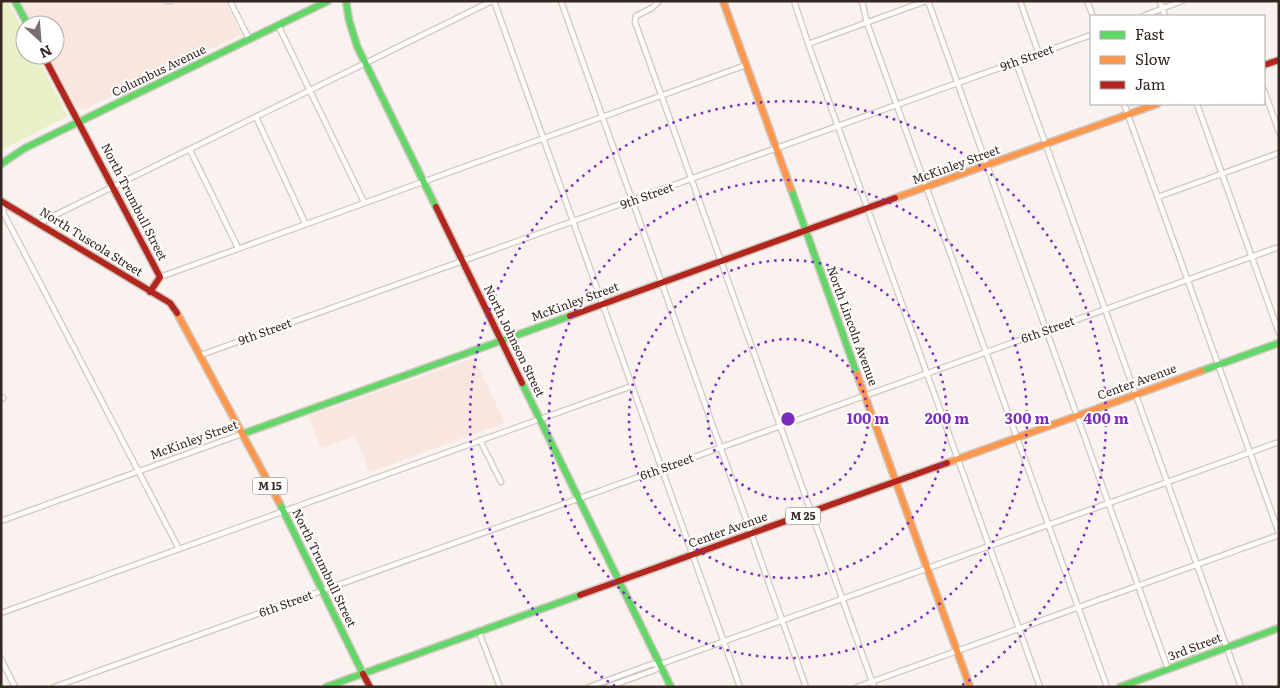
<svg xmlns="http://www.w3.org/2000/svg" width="1280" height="688" font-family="Literata,serif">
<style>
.built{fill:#f9e6de}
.green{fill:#e9efc6}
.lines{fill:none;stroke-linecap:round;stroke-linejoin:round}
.street-casing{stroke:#d1c7c1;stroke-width:7}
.fast-casing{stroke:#d1c7c1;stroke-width:9}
.slow-casing{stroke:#d1c7c1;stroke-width:9}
.jam-casing{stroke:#d1c7c1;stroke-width:9}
.street{stroke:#fefdfc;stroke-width:4.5}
.fast{stroke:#63d668;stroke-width:6}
.slow{stroke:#ff974d;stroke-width:6}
.jam{stroke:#b3261e;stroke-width:6}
.ring{fill:none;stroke:#7b2cbf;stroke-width:2.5;stroke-dasharray:2.5 5}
.labels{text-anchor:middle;stroke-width:4;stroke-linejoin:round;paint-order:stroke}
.shield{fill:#fff;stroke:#726864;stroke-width:1}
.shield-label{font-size:11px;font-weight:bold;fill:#352721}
.street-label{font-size:12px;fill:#352721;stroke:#fff}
.centre{fill:#7b2cbf;stroke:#fff;stroke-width:2.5}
.ring-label{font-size:15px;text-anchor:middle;font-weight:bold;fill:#7b2cbf;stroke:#fff;stroke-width:4;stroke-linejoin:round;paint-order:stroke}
</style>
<rect width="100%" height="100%" fill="#faf2ee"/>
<g class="built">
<path d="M21 1H224L241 34 83 110 75 105 49 55H55V25H33Z"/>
<path d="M474 358 505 423 369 472 356 436 321 448 309 416Z"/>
</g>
<path class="green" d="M1 1H8L25 34V55H36L68 116 1 150Z"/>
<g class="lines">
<defs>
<g id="street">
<path d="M168 1H170"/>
<path d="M230 1 249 39"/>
<path d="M494 1 740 687"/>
<path d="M561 1 806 687"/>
<path d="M659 1 652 8 636 16 635 22 874 687"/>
<path d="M794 1 810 49 1040 687"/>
<path d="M862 1 867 23 1107 687"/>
<path d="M928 1 1168 669"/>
<path d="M1020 1 1039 54"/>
<path d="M1087 1 1093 16"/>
<path d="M1160 1 1165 16"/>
<path d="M1143 16 1182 1"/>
<path d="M278 25 364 202"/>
<path d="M808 44 926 1"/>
<path d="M1016 62 1241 687"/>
<path d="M1264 90 1279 132"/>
<path d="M1124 104 1279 533"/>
<path d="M1197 104 1279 333"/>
<path d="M256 117 305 223"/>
<path d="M190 150 238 248"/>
<path d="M1158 197 1279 153"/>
<path d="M2 203 4 214 179 549"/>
<path d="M39 223 492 1"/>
<path d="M160 277 746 65"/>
<path d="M201 355 1091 35"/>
<path d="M1 399 3 398"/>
<path d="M480 440 501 482"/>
<path d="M1 521 242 434"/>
<path d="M1 613 632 386"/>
<path d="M479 632 500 687"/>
<path d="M1 659 15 687"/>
<path d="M54 687 1279 247"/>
<path d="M589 687 652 664H661L1279 442"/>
<path d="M607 687 655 670 661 664"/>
<path d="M857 687 1279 535"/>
</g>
<g id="fast">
<path d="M15 1 28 25"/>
<path d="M346 1 349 20 357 46 436 207"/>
<path d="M1 164 25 148 328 1"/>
<path d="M791 189 857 374"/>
<path d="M1201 371 1279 343"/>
<path d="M522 383 671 687"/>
<path d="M242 434 570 316"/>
<path d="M279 502 363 674"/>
<path d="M326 687 580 595"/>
<path d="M1120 687 1279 628"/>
</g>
<g id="slow">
<path d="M723 1 791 189"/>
<path d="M895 198 1157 104"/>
<path d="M177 313 279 502"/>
<path d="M857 374 970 687"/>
<path d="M947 463 1201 371"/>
</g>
<g id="jam">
<path d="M43 55 160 277 150 292"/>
<path d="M1264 65 1279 60"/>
<path d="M1 201 170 303 177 313"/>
<path d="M436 207 522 383"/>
<path d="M570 316 895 198"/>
<path d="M580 595 947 463"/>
<path d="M363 674 370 687"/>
</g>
</defs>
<use href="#street" class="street-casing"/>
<use href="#fast" class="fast-casing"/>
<use href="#slow" class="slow-casing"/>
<use href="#jam" class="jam-casing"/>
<use href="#street" class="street"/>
<use href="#fast" class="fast"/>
<use href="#slow" class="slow"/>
<use href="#jam" class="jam"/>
</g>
<g class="ring">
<circle cx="788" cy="419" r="80"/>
<circle cx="788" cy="419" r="159"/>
<circle cx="788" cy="419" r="239"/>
<path d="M615 686A318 318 0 1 1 961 686"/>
</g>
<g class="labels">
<g class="shield">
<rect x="252.5" y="477.5" width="35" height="17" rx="4"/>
<rect x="785.5" y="507.5" width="35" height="17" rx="4"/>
</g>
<g class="shield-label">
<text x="270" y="490">M 15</text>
<text x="803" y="520">M 25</text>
</g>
<g class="street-label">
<text transform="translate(1027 58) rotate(-20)" y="4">9th Street</text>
<text transform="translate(159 71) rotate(-26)" y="4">Columbus Avenue</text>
<text transform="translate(956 165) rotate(-20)" y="4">McKinley Street</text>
<text transform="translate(647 196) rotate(-20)" y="4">9th Street</text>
<text transform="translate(134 202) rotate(63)" y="4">North Trumbull Street</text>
<text transform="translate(91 242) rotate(32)" y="4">North Tuscola Street</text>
<text transform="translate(575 302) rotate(-20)" y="4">McKinley Street</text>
<text transform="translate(852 326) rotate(70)" y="4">North Lincoln Avenue</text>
<text transform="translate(1048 330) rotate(-20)" y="4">6th Street</text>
<text transform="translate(265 332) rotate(-20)" y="4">9th Street</text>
<text transform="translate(514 341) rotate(64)" y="4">North Johnson Street</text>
<text transform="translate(1137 382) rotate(-20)" y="4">Center Avenue</text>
<text transform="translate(194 440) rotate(-20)" y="4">McKinley Street</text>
<text transform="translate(667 467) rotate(-20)" y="4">6th Street</text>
<text transform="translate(728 530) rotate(-20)" y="4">Center Avenue</text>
<text transform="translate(324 568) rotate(64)" y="4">North Trumbull Street</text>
<text transform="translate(286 604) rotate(-20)" y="4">6th Street</text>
<text transform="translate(1195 647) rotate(-21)" y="4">3rd Street</text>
</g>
</g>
<circle cx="788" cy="419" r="8" class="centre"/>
<g class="ring-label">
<text x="868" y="424">100 m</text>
<text x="947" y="424">200 m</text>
<text x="1027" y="424">300 m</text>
<text x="1106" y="424">400 m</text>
</g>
<rect width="1280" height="688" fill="none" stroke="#352721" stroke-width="5"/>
<rect x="1090" y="15" width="175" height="90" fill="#ffffff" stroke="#aea9a6"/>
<rect x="1100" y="31" width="25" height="8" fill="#63d668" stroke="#aea9a6"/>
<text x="1135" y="40" font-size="15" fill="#352721">Fast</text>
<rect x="1100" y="56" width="25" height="8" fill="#ff974d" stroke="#aea9a6"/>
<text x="1135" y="65" font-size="15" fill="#352721">Slow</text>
<rect x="1100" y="81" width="25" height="8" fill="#b3261e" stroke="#aea9a6"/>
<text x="1135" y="90" font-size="15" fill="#352721">Jam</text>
<g transform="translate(40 40) rotate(154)"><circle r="24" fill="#ffffff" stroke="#aea9a6"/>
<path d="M0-4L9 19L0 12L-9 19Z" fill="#7a6e69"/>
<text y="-8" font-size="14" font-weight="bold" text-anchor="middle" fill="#352721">N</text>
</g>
</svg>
